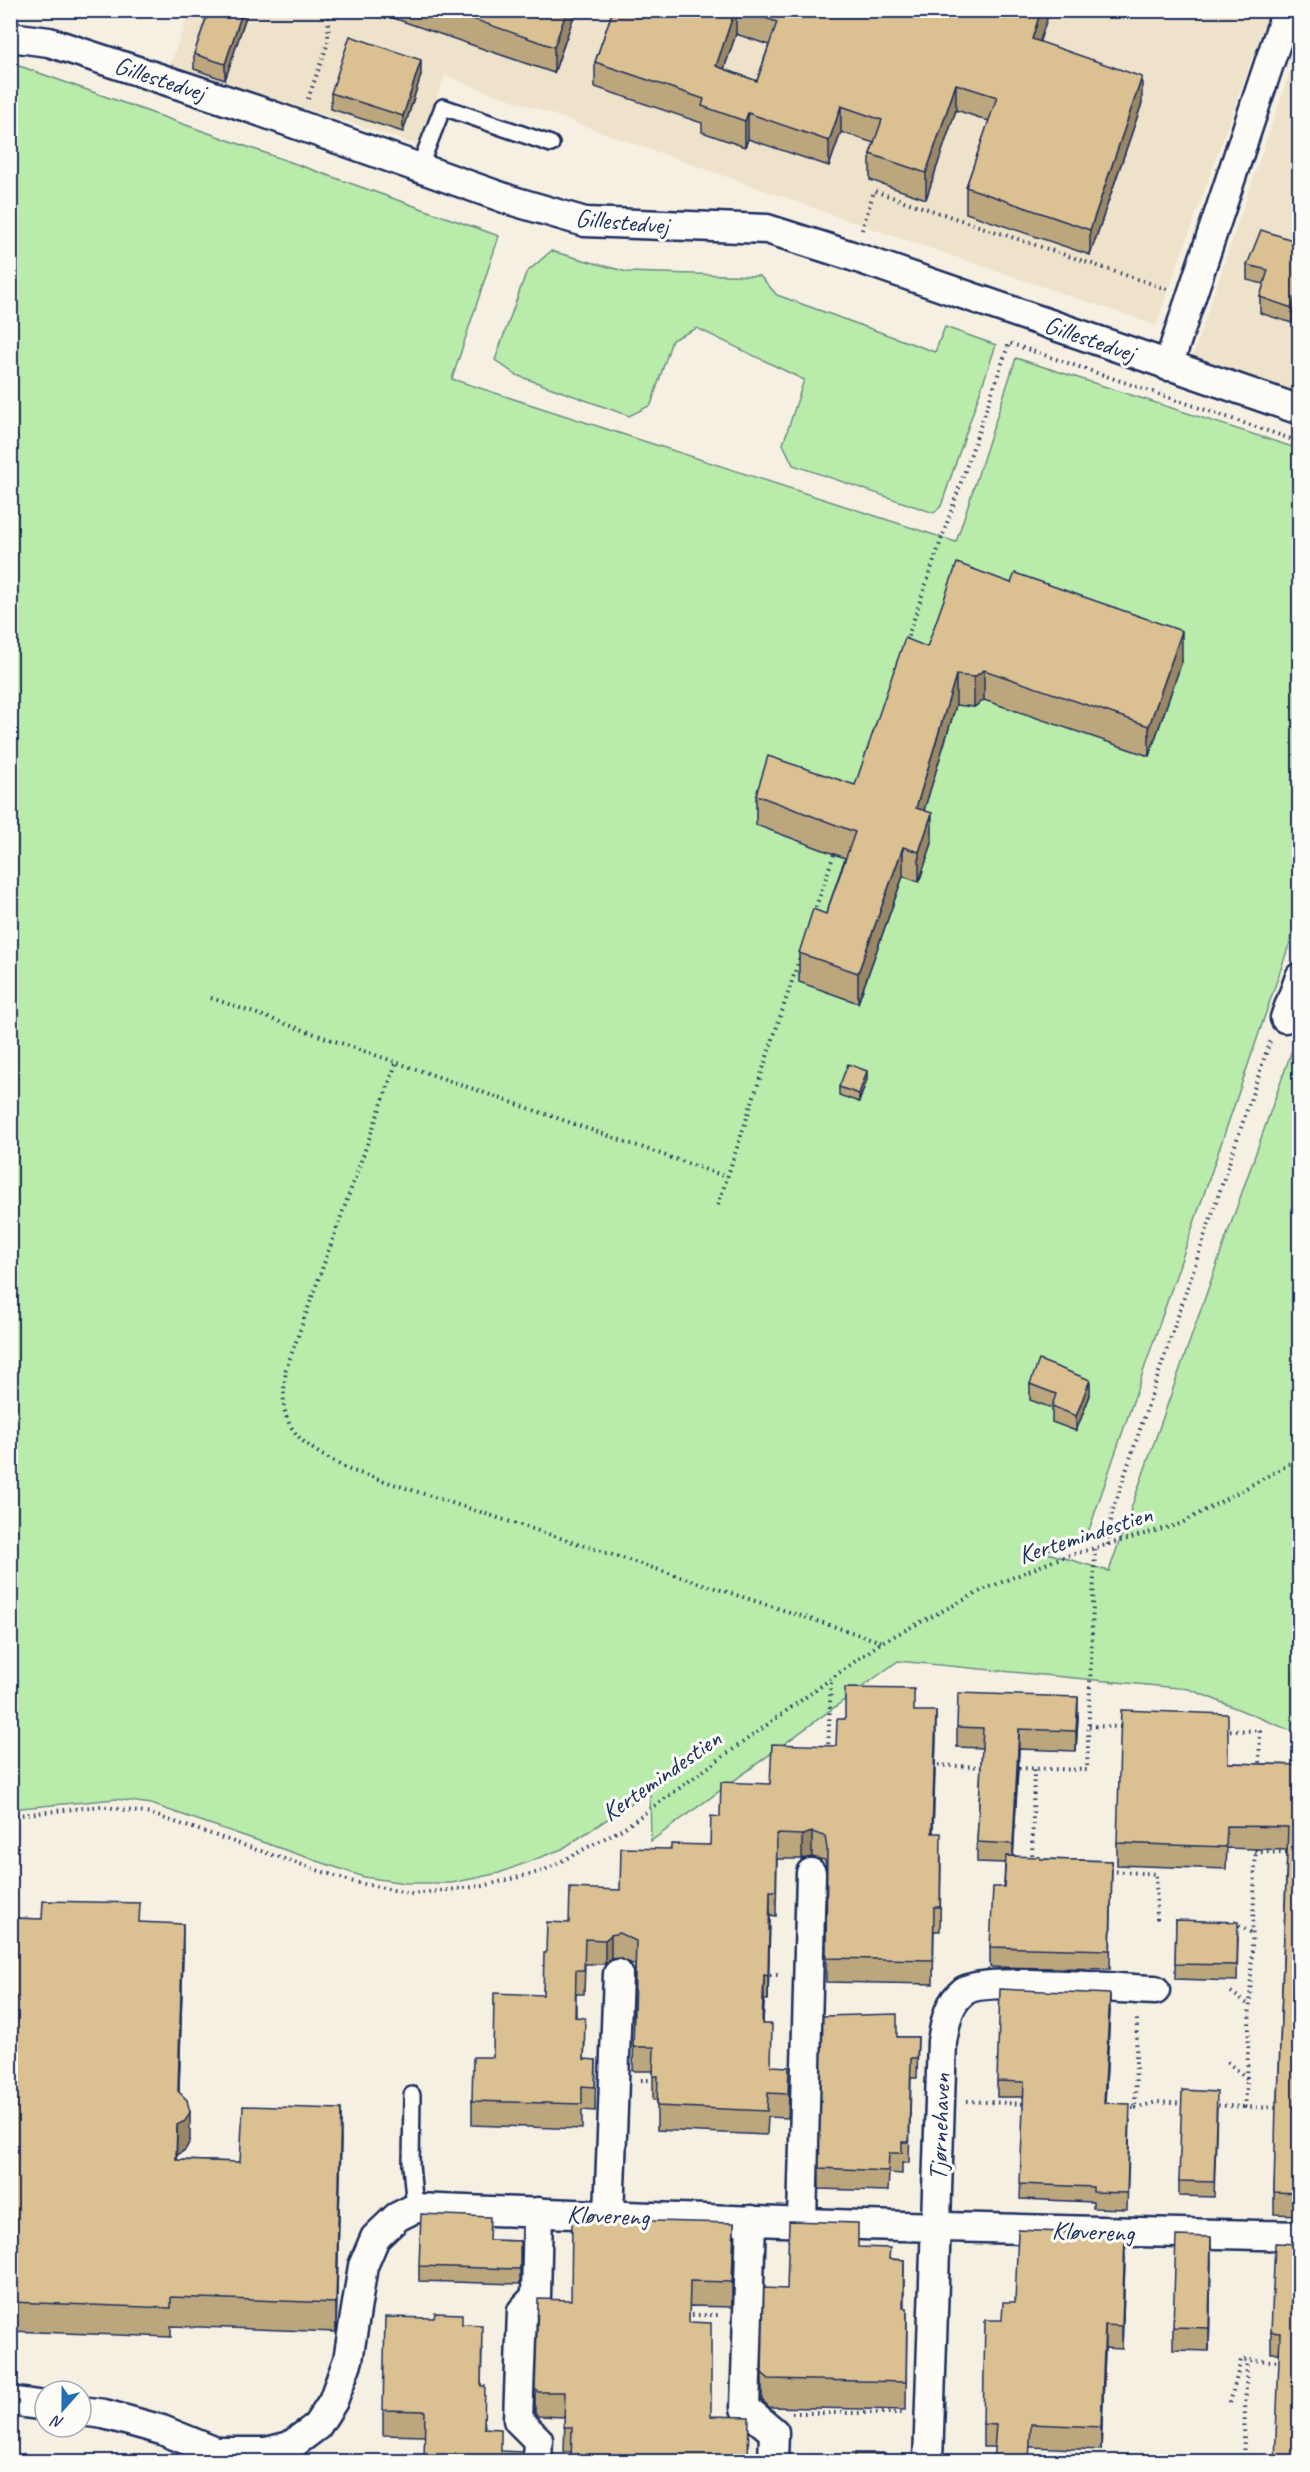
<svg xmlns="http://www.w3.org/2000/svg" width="1310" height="2472" font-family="Caveat,sans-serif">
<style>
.built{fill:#eee2ca}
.green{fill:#b9ebaa;stroke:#6a8d84;stroke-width:1.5}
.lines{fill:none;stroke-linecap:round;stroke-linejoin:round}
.lane-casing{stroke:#1b2f5e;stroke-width:20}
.street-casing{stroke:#1b2f5e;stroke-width:33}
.path{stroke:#1b2f5e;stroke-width:4;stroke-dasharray:1.5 4.5;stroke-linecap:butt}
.lane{stroke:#fdfcf7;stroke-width:15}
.street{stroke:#fdfcf7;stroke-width:28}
.wall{fill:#bca67d;stroke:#1b2f5e;stroke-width:1.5;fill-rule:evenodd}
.shaded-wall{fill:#998766;stroke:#1b2f5e;stroke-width:1.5}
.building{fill:#dbc191;stroke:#1b2f5e;stroke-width:1.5}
.labels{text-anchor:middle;stroke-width:6;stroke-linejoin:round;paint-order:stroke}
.street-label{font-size:26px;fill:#1b2f5e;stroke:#fdfcf7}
</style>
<rect width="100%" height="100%" fill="#f6f0e3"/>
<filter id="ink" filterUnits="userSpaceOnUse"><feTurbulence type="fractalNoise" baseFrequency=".0167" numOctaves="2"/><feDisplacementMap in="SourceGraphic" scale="12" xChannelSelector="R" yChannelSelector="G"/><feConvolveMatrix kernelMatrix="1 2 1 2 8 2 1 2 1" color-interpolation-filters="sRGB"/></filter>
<g filter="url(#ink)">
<g class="built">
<path d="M190 10 1269 11 1156 325 864 226 445 76 418 145 170 65Z"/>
<path d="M1299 45V396L1191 360Z"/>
</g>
<g class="green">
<path d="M11 63 499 236 452 379 956 542 1016 358 1299 449V916L1088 1533 1044 1552 1109 1571 1299 1030V1734L1189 1689 898 1661 651 1841 650 1791 562 1849 499 1873 452 1883H405L364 1877 151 1804 116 1799 11 1809Z"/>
<path d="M551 251 627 272 760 276 777 295 935 352 945 327 996 345 941 506 934 513 793 465 783 444 804 380 697 328 672 340 651 405 629 416 516 375 495 360 526 273Z"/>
</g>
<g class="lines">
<defs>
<g id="lane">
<path d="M419 168 443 107 551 144"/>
<path d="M412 2095 411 2165 415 2208"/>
</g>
<g id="street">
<path d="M10 37 49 42 256 110 510 200 585 222 767 229 852 256 1300 410"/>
<path d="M1168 366 1287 10"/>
<path d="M1285 1018 1300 977"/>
<path d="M609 2215 618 1974"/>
<path d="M751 2220 745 2408 774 2432 773 2462"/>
<path d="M802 2221 811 1873"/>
<path d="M10 2401 45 2406"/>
<path d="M81 2411 104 2414 162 2430 216 2452H266L290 2446 317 2426 333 2401 348 2360 363 2266 375 2238 397 2217 415 2208 861 2225 1300 2236"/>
<path d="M537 2462 538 2440 518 2420 522 2311 536 2296 538 2212"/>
<path d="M928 2462 942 2041C946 2022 947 2005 963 1992 981 1976 1123 1989 1155 1990"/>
</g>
</defs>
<use href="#lane" class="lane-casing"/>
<use href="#street" class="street-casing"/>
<g class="path">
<path d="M308 99 328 43 329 10"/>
<path d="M862 230 874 191 1167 289"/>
<path d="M906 642 1009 343 1300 442"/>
<path d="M814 913 834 854"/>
<path d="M211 998 727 1177"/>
<path d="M396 1064 286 1369C285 1381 283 1394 284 1406 288 1440 321 1454 347 1469L882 1642"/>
<path d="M718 1205 801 954"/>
<path d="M1108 1545 1112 1513 1270 1041"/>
<path d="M1089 1726 1124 1727"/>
<path d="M1224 1730 1260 1731 1259 1766H1262"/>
<path d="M828 1750 831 1680"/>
<path d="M932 1765 985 1767"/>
<path d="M1013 1768 1087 1770 1095 1549"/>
<path d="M10 1816 101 1806 151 1814 350 1881 412 1894 483 1886 543 1871 624 1828 882 1642 985 1589 1060 1558 1180 1524 1286 1466 1300 1456"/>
<path d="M1255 1852 1300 1853"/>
<path d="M1032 1861 1034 1768"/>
<path d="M1110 1871 1156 1874 1157 1920"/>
<path d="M1234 1922 1252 1933"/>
<path d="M764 1975H781"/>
<path d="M1231 1992 1249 2005"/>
<path d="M1227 2062 1247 2078 1245 2107 1280 2108"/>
<path d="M1247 2078 1256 1844"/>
<path d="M641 2080H658"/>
<path d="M967 2101 1026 2104"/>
<path d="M1212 2105 1245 2107"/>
<path d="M1126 2108H1135L1137 2016"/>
<path d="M1135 2108 1157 2102 1184 2104"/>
<path d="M686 2315H721"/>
<path d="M1230 2403 1241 2360 1284 2361"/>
<path d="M792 2413H902"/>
<path d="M1243 2462 1247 2360"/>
</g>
<use href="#lane" class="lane"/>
<use href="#street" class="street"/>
</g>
<g class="wall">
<path d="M209 10H248L225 80 194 69V54Z"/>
<path d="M390 10H576L554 73 390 17Z"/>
<path d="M613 10H909L919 14 1039 42 1142 103 1090 255 966 213V187L989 121 956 110 926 199 870 180V154L874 143 841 132 829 166 748 139 745 147 702 132V123L595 87V62ZM736 34 769 45 757 81 724 69Z"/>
<path d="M421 75 403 132 331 109V93Z"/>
<path d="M1299 242 1292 323 1260 313V297L1264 284 1247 280V265Z"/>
<path d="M927 647 1182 661 1149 756 984 700 974 707 956 705 924 810 932 843 919 882 903 876 858 1003 799 982V953L826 914 845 858 756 825V795L855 785Z"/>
<path d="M867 1079 859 1102 839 1095V1087Z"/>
<path d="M1030 1384 1090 1395 1076 1431 1052 1422V1408L1030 1400Z"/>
<path d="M914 1711 936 1735 933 1833 941 1858 940 1931H934L933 1984 826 1982 827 1872 825 1860 812 1857 802 1859H777L776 1916 770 1915 768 2000H764L763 2024 771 2066 789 2091 788 2118 768 2117 767 2135 657 2130V2100H653V2071H633L635 1965 619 1958 611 1959 605 1964H585L584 1994H576V2017L585 2042 584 2060H596L595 2111 582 2110V2129L472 2125V2101L493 2057 543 1995 546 1953 569 1923 620 1890 671 1849 710 1845 720 1817 770 1784 836 1746 845 1719Z"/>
<path d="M1078 1716 1076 1751 1019 1749 1013 1856 1040 1859 1112 1861 1110 1969 990 1967V1947L1004 1887 1005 1863 977 1862V1842L982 1748 957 1747V1727Z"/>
<path d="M1228 1763 1299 1765V2215L1274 2214V2192L1278 2101 1287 1850 1227 1848 1226 1869 1117 1865V1843Z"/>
<path d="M10 1918 140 1922 183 1953 179 2092 190 2141 185 2150 177 2155V2160L240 2162 341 2138 336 2332 171 2326V2337L10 2331Z"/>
<path d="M1176 1920 1238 1937 1237 1981 1175 1979Z"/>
<path d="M1110 2010 1105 2103 1130 2120 1127 2209 1093 2208V2202L1020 2199 1024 2097H997V2081Z"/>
<path d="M897 2037H918L917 2078H911L909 2163H902V2174L889 2173 888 2191 819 2189V2168Z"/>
<path d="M1217 2107 1214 2197 1179 2196V2181Z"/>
<path d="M490 2240 520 2241V2284L419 2281V2266Z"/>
<path d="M1299 2244 1279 2353H1271V2332Z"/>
<path d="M734 2247 732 2307 690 2306 571 2452H564L565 2417 538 2416 535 2413V2389L571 2300Z"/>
<path d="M858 2247 890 2259 904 2260V2308H907L906 2410 769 2407 762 2400V2373L787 2289Z"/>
<path d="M1125 2258 1122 2349 1105 2348 1101 2450 1031 2447H983V2424L1002 2320 1015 2302Z"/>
<path d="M1211 2260 1209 2351 1173 2350V2327Z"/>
<path d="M462 2324 482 2349 481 2386 485 2428 501 2451 425 2436 383 2435V2410Z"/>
</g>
<g class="shaded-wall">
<path d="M243 10H248L225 80V64Z"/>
<path d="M567 10H576L554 73V47Z"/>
<path d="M735 10H736V34L716 92V66Z"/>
<path d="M1041 10H1050L1032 65V39Z"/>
<path d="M421 60V75L403 132V116Z"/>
<path d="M1142 77V103L1090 255V230Z"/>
<path d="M956 84V110L926 199V173Z"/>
<path d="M841 106V132L829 166V141Z"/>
<path d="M748 113V139L745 147V121Z"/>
<path d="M1299 284V299L1292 323V308Z"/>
<path d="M1182 631V661L1149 756V726Z"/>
<path d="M984 670V700L974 707V677Z"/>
<path d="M956 675V705L916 837V808Z"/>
<path d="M932 813V843L919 882V852Z"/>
<path d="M903 847V876L858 1003V973Z"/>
<path d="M867 1071V1079L859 1102V1094Z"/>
<path d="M1090 1380V1395L1076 1431V1416Z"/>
<path d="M1078 1697V1716L1076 1751V1731Z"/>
<path d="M936 1711V1735L932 1857V1833Z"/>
<path d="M1019 1729V1749L1013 1863V1844Z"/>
<path d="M812 1832V1857L802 1859V1835Z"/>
<path d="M770 1891V1915L768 2000V1976Z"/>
<path d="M183 1924V1953L178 2120V2091Z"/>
<path d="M611 1935V1959L605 1964V1940Z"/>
<path d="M764 1975V2000L762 2048V2024Z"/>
<path d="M1110 1994V2010L1104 2119V2103Z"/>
<path d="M341 2109V2138L336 2332V2303Z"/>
<path d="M190 2112V2141L185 2150 177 2155 176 2189 177 2125Z"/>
<path d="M734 2223V2247L732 2307V2282Z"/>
<path d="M1125 2235V2258L1122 2349V2326Z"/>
<path d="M1211 2237V2260L1209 2351V2328Z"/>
<path d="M1105 2325V2348L1101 2450V2427Z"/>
</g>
<g class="building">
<path d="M209 10H243L225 64 194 54Z"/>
<path d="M447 10H567L554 47Z"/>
<path d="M613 10H735L716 66 757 81 777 22 742 10H909L919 14 920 10H1041L1032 39 1142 77 1090 230 966 187 997 97 956 84 926 173 870 154 882 120 841 106 829 141 748 113 745 121 702 106 704 99 595 62Z"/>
<path d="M350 36 421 60 403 116 331 93Z"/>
<path d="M1261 230 1299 242V284L1292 308 1260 297 1268 270 1247 265Z"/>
<path d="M957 563 1011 583 1015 573 1182 631 1149 726 984 670 974 677 956 675 916 808 932 813 919 852 903 847 858 973 799 953 813 909 826 914 855 832 756 795 768 756 855 785 905 638 927 647Z"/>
<path d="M848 1064 867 1071 859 1094 839 1087Z"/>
<path d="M1039 1360 1090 1380 1076 1416 1052 1406 1056 1394 1030 1384Z"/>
<path d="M845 1688 914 1689V1711H936L932 1833H941L940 1907H934L933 1960 826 1958 827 1849 825 1836 812 1832 802 1835 777 1834 776 1891H770L768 1976 764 1975 762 2024H772L771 2066 789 2067 788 2094 768 2093 767 2111 657 2106 658 2076H653L654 2047H633L636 1941 619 1933 611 1935 605 1940 585 1939 584 1970H576L575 2017 585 2018 584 2059 596 2060 595 2087 582 2086V2104L472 2101 473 2057H493L494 1993 543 1995 544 1953H546L547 1922 569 1923 570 1888 620 1890 621 1848 671 1849V1844L710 1845 711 1816 720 1817 721 1782 770 1784 772 1744 836 1746 837 1719H845Z"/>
<path d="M958 1693 1078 1697 1076 1731 1019 1729 1013 1844 977 1842 983 1728 957 1727Z"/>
<path d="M1121 1710 1228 1714V1763L1299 1765V2193L1274 2192 1276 2101H1278L1288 1827 1227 1826 1226 1847 1117 1843Z"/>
<path d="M1006 1856 1040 1857V1859L1112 1861 1110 1950 990 1947 993 1887H1004Z"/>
<path d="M43 1901 140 1903 139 1922 183 1924 178 2091 187 2100 190 2112 185 2121 177 2125 176 2160 240 2162 243 2106 341 2109 336 2303 171 2297V2308L10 2302V1918L42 1919Z"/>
<path d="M1176 1920 1238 1922 1237 1965 1175 1964Z"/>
<path d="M1000 1989 1110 1994 1104 2103 1130 2104 1127 2193 1093 2192V2187L1020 2184 1024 2082 997 2081Z"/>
<path d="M897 2014V2037H918L917 2058H911L909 2142H902V2153H889L888 2171 819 2168 823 2016Z"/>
<path d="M1182 2090 1217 2092 1214 2182 1179 2181Z"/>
<path d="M421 2214 490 2217 489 2240 520 2241V2269L419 2266Z"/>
<path d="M572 2219 734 2223 732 2282 690 2281 689 2322 711 2323V2416L749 2417 748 2462H571L572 2427H564L565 2392H538L535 2389 538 2299 571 2300Z"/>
<path d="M789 2221 858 2223V2247L890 2248 889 2259 904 2260 903 2308H907L906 2382 769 2379 762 2373 764 2288 787 2289Z"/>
<path d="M1018 2230 1125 2235 1122 2326 1105 2325 1101 2427 1031 2424 1029 2462H993L996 2425 983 2424 985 2320H1002L1003 2302H1015Z"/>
<path d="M1176 2236 1211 2237 1209 2328 1173 2327Z"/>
<path d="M1275 2243 1299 2244V2462H1275L1280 2333 1271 2332Z"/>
<path d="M435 2313 462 2314V2324L482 2325 481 2386H485L484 2428 501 2429V2451L522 2452V2462H424L425 2411 383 2410 385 2317 434 2318Z"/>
<path d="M855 2453H883V2462H806L807 2455 855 2457Z"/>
</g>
</g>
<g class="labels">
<g class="street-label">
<text transform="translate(160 78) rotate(18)" y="9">Gillestedvej</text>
<text transform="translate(622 221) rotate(5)" y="9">Gillestedvej</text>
<text transform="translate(1090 338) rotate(19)" y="9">Gillestedvej</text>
<text transform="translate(1085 1534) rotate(-18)" y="9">Kertemindestien</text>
<text transform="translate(661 1775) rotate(-35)" y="9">Kertemindestien</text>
<text transform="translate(939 2127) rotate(-88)" y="9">Tjørnehaven</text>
<text transform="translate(608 2215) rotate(2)" y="9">Kløvereng</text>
<text transform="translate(1093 2231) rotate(2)" y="9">Kløvereng</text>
</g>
</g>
<rect width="1310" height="2472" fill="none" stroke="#fdfcf7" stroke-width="36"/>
<rect x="18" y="18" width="1274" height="2436" fill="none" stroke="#1b2f5e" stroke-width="2" filter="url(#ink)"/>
<g transform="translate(63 2409) rotate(201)"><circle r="28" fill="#fdfcf7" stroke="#a3aaba" stroke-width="1.5"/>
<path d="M0-4.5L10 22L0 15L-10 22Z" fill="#1f6fb2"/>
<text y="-9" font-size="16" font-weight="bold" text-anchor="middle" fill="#1b2f5e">N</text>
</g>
</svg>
